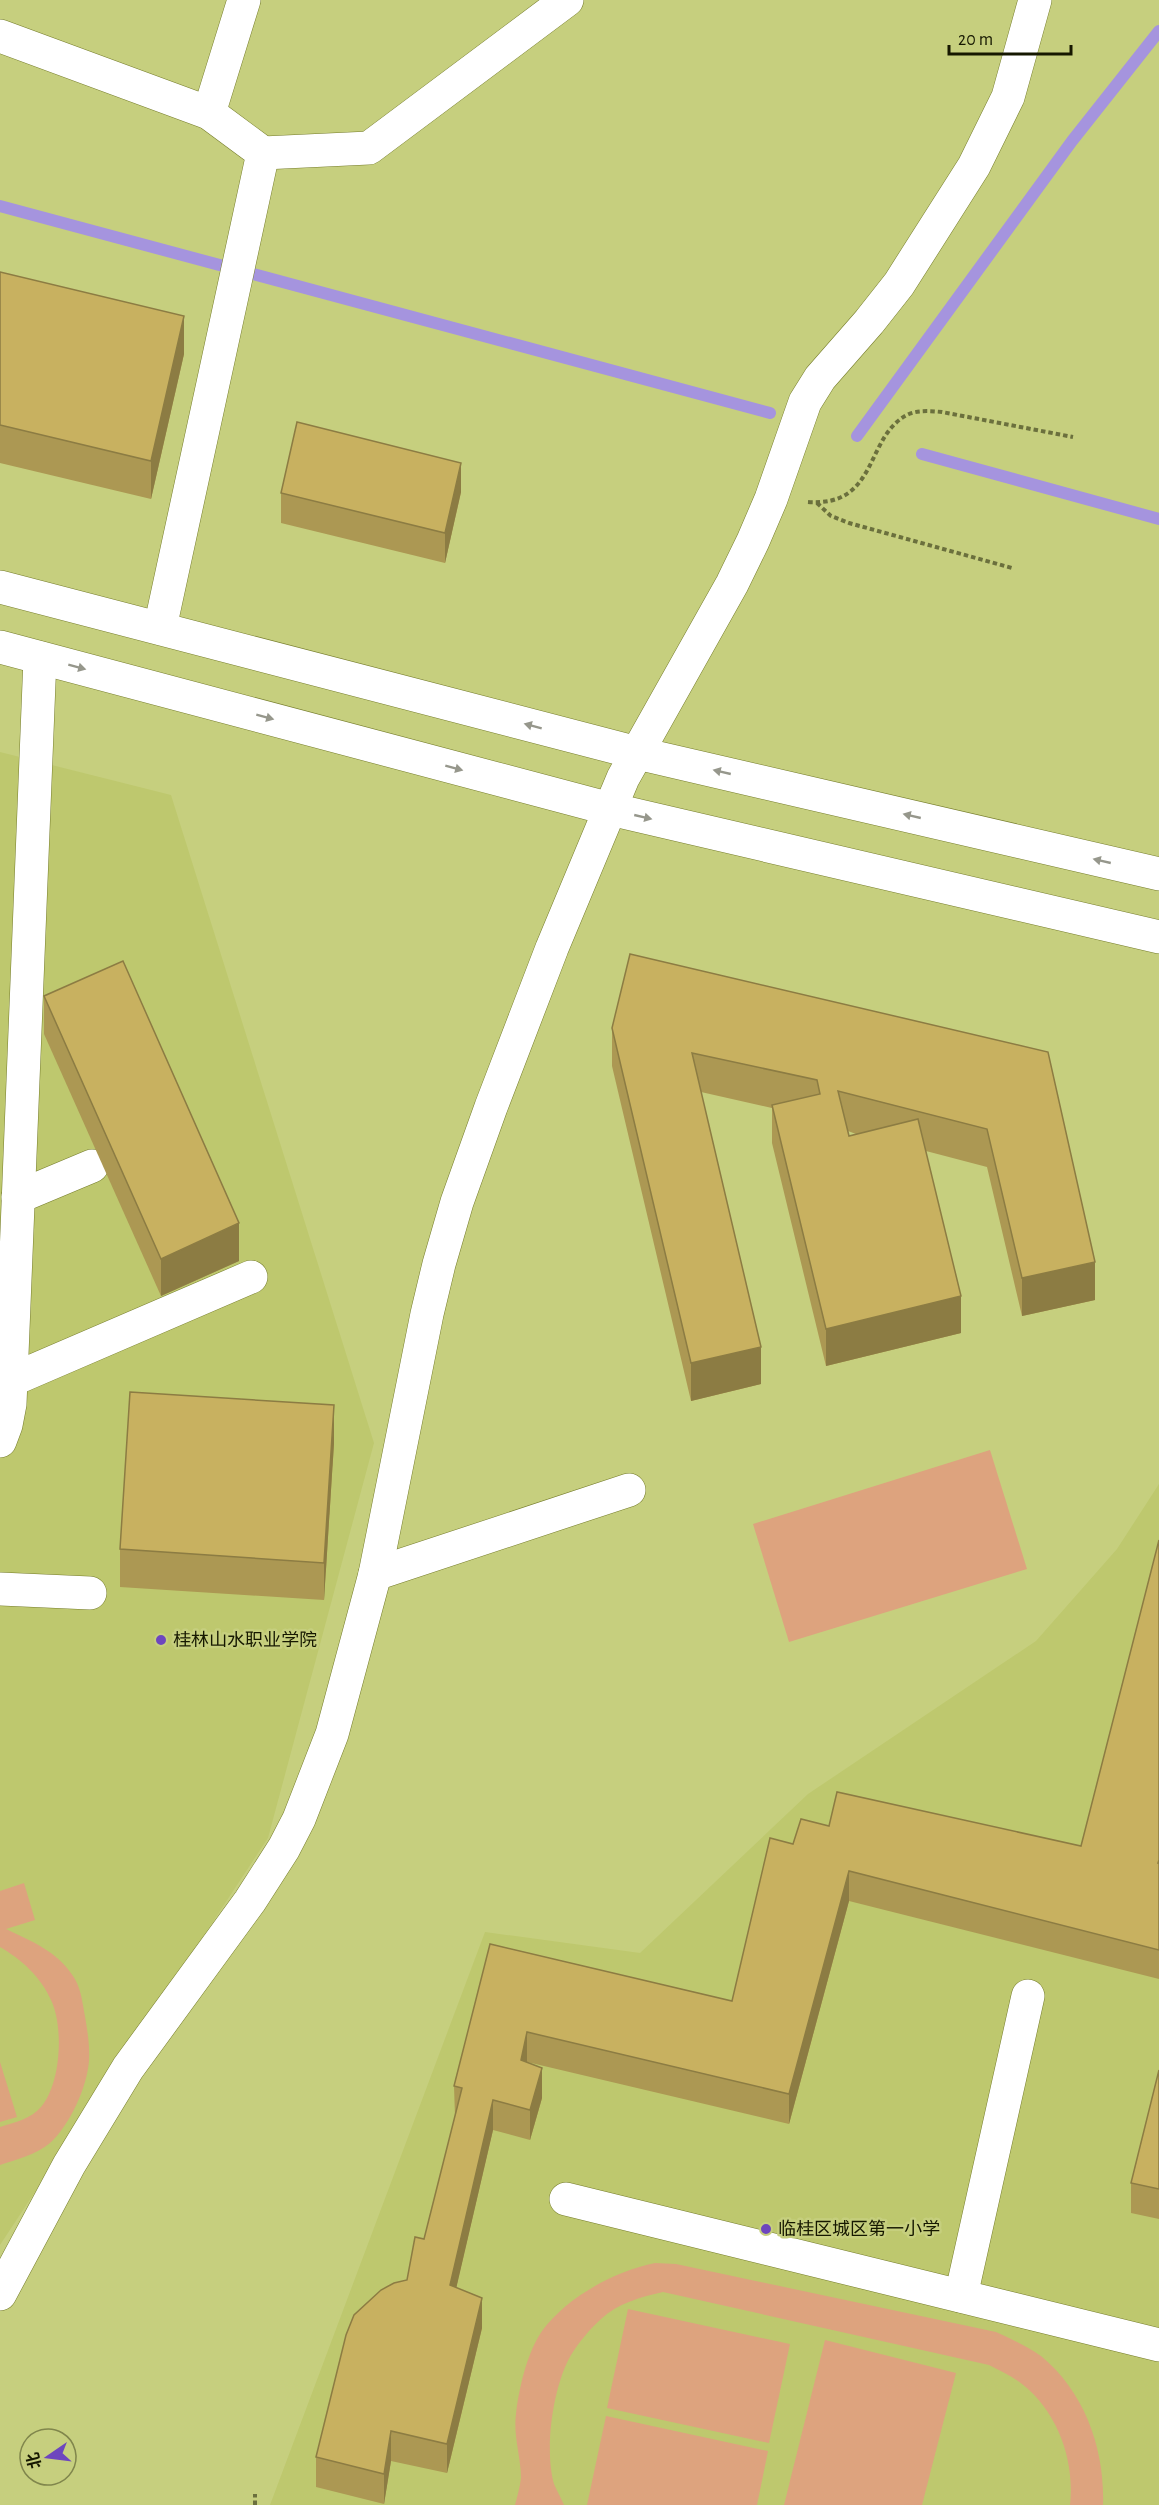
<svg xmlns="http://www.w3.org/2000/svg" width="1159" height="2505" font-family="'Alegreya Sans','Noto Sans SC',sans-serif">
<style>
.built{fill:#bec86e}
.green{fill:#dda37e}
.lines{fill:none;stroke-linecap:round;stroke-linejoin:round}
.stream{stroke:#a594de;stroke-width:12}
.minor-casing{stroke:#767d2b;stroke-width:34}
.major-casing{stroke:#767d2b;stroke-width:34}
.path{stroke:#6b703d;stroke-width:4;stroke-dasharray:4.5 3;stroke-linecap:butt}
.minor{stroke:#fff;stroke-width:33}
.major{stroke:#fff;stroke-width:33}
.wall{fill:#ac9853;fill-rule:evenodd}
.shaded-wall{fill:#8c7c43}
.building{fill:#c8b160;stroke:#8c7c43;stroke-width:1.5}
.oneway{fill:#96978c}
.poi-dot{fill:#6d46be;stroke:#c6cf7e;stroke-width:2}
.labels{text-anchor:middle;stroke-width:5;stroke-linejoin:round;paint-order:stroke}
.poi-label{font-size:18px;fill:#161800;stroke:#c6cf7e;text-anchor:start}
</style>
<rect width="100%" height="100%" fill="#c6cf7e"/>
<g class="built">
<path d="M0 752 171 795 374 1443 268 1838 0 2245Z"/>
<path d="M1159 1484V2505H270L485 1932 640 1953 808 1794 1036 1641 1117 1549Z"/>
</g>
<g class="green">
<path d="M990 1450 1027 1569 789 1642 753 1524Z"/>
<path d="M24 1883 35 1920 6 1929C31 1941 57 1951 73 1976 80 1986 82 1999 84 2011 87 2028 90 2044 89 2061 87 2087 70 2125 50 2143 35 2155 18 2159 0 2165V2127C15 2122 31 2119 41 2107 61 2084 64 2027 51 2000 41 1977 21 1959 0 1947V1891Z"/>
<path d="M0 2062 17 2117 0 2122Z"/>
<path d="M655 2263 676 2264 996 2332C1011 2339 1027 2346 1041 2356 1085 2392 1105 2450 1103 2505H1070C1075 2461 1058 2412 1022 2384 1012 2376 1000 2371 989 2365L663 2292C641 2297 618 2303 601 2319 590 2329 579 2342 571 2355 553 2386 544 2449 554 2484 557 2491 561 2498 564 2505H515C517 2497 520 2487 521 2478 521 2457 513 2436 516 2414 519 2388 527 2353 542 2331 567 2297 615 2271 655 2263Z"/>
<path d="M628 2309 790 2344 769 2443 607 2408Z"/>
<path d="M825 2340 956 2373 922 2505H784Z"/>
<path d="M606 2416 768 2451 757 2505H587Z"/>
</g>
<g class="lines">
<g class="stream">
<path d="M0 206 770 413"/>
<path d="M857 436 1072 141 1159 31"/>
<path d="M922 454 1159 519"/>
</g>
<defs>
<g id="minor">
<path d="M0 36 209 113 263 153 160 628"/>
<path d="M209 113 244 0"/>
<path d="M263 153 369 148 567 0"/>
<path d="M18 1197 92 1166"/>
<path d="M0 1385 251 1277"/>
<path d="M0 1441 6 1425 10 1404 40 658"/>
<path d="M375 1574 629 1490"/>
<path d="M0 1589 90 1593"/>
<path d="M566 2199 1159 2345"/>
<path d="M0 2294 69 2165 128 2068 250 1901 284 1848 299 1819 332 1734 375 1574 427 1314 439 1264 457 1202 491 1107 552 948 623 778 732 584 753 541 771 499 805 402 820 378 869 322 899 284 974 166 1008 97 1035 0"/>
<path d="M961 2296 1028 1996"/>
</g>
<g id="major">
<path d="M0 587 637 753 1159 874"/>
<path d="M0 647 610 809 1159 937"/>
</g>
</defs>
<use href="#minor" class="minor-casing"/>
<use href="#major" class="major-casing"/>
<g class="path">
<path d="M808 502C880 507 864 435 909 414 919 410 931 411 942 412L1073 437"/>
<path d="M817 503 831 516 849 523 1012 568"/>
<path d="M255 2505V2494"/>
</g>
<use href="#minor" class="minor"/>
<use href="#major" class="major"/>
</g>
<g class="wall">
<path d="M0 272 184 354 151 499 0 463Z"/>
<path d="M461 492 445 563 281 523V493Z"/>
<path d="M44 996 239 1261 161 1296 44 1034Z"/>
<path d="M612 1028 1048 1052 1095 1300 1022 1316 987 1167 926 1151 961 1333 826 1366 772 1143V1108L701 1092 761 1384 691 1401 612 1066ZM848 1131 856 1134 849 1136Z"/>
<path d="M334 1443 324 1600 120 1587V1549Z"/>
<path d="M1159 1540V1979L849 1901 789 2124 527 2062 542 2098 530 2140 493 2130 456 2288 482 2328 447 2473 391 2461 384 2504 316 2487V2457L407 2280 424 2239 455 2116 454 2086 490 1944 732 2001 793 1844 829 1826 1081 1846Z"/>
<path d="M1159 2070V2219L1131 2213V2183Z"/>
</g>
<g class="shaded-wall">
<path d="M184 316V354L151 499V461Z"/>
<path d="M461 463V492L445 563V533Z"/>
<path d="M239 1223V1261L161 1296V1259Z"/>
<path d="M1095 1262V1300L1022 1316V1278Z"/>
<path d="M961 1296V1333L826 1366V1329Z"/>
<path d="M761 1347V1384L691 1401V1363Z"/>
<path d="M334 1405V1443L324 1600V1563Z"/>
<path d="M849 1871V1901L789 2124V2094Z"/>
<path d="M527 2032V2062L521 2090V2060Z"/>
<path d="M542 2068V2098L530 2140V2110Z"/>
<path d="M493 2100V2130L450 2315V2285Z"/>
<path d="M482 2298V2328L447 2473V2444Z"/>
<path d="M391 2431V2461L384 2504V2474Z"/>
</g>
<g class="building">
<path d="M0 272 184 316 151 461 0 425Z"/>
<path d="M297 422 461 463 445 533 281 493Z"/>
<path d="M630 954 1048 1052 1095 1262 1022 1278 987 1129 838 1091 849 1136 918 1119 961 1296 826 1329 772 1105 820 1094 817 1080 692 1053 761 1347 691 1363 612 1028Z"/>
<path d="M123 961 239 1223 161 1259 44 996Z"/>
<path d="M130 1392 334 1405 324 1563 120 1549Z"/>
<path d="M1159 1540V1860L1158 1863H1159V1950L849 1871 789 2094 527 2032 521 2060 542 2068 530 2110 493 2100 450 2285 482 2298 447 2444 391 2431 384 2474 316 2457 346 2335 354 2315 381 2290 394 2283 407 2280 415 2237 424 2239 462 2088 454 2086 490 1944 732 2001 770 1838 793 1844 801 1819 829 1826 837 1792 1081 1846Z"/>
<path d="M1159 2070V2189L1131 2183Z"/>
</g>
<defs><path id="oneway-solid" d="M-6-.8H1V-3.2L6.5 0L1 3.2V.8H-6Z" transform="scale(1.5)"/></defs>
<g class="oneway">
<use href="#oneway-solid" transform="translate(77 667) rotate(15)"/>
<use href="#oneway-solid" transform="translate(265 717) rotate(15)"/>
<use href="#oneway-solid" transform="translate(533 726) rotate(-165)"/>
<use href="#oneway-solid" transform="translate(454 768) rotate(15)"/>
<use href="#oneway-solid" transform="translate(722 772) rotate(-167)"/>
<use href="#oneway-solid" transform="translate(912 816) rotate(-167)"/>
<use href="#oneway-solid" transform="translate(643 817) rotate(13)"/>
<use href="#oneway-solid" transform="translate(1102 861) rotate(-167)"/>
</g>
<g class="poi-dot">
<circle cx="161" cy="1640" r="6"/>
<circle cx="766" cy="2229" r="6"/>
</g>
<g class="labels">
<g class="poi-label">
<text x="173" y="1646">桂林山水职业学院</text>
<text x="778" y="2235">临桂区城区第一小学</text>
</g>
</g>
<g transform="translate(48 2457) rotate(256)"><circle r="28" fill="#c6cf7e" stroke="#80864c" stroke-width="1.5"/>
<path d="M0-4.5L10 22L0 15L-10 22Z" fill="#6d46be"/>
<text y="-9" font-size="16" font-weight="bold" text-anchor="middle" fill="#161800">北</text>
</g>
<path d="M949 45v9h122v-9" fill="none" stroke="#161800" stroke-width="3"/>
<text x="958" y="45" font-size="18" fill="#161800" stroke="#c6cf7e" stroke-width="4.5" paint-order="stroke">20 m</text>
</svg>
